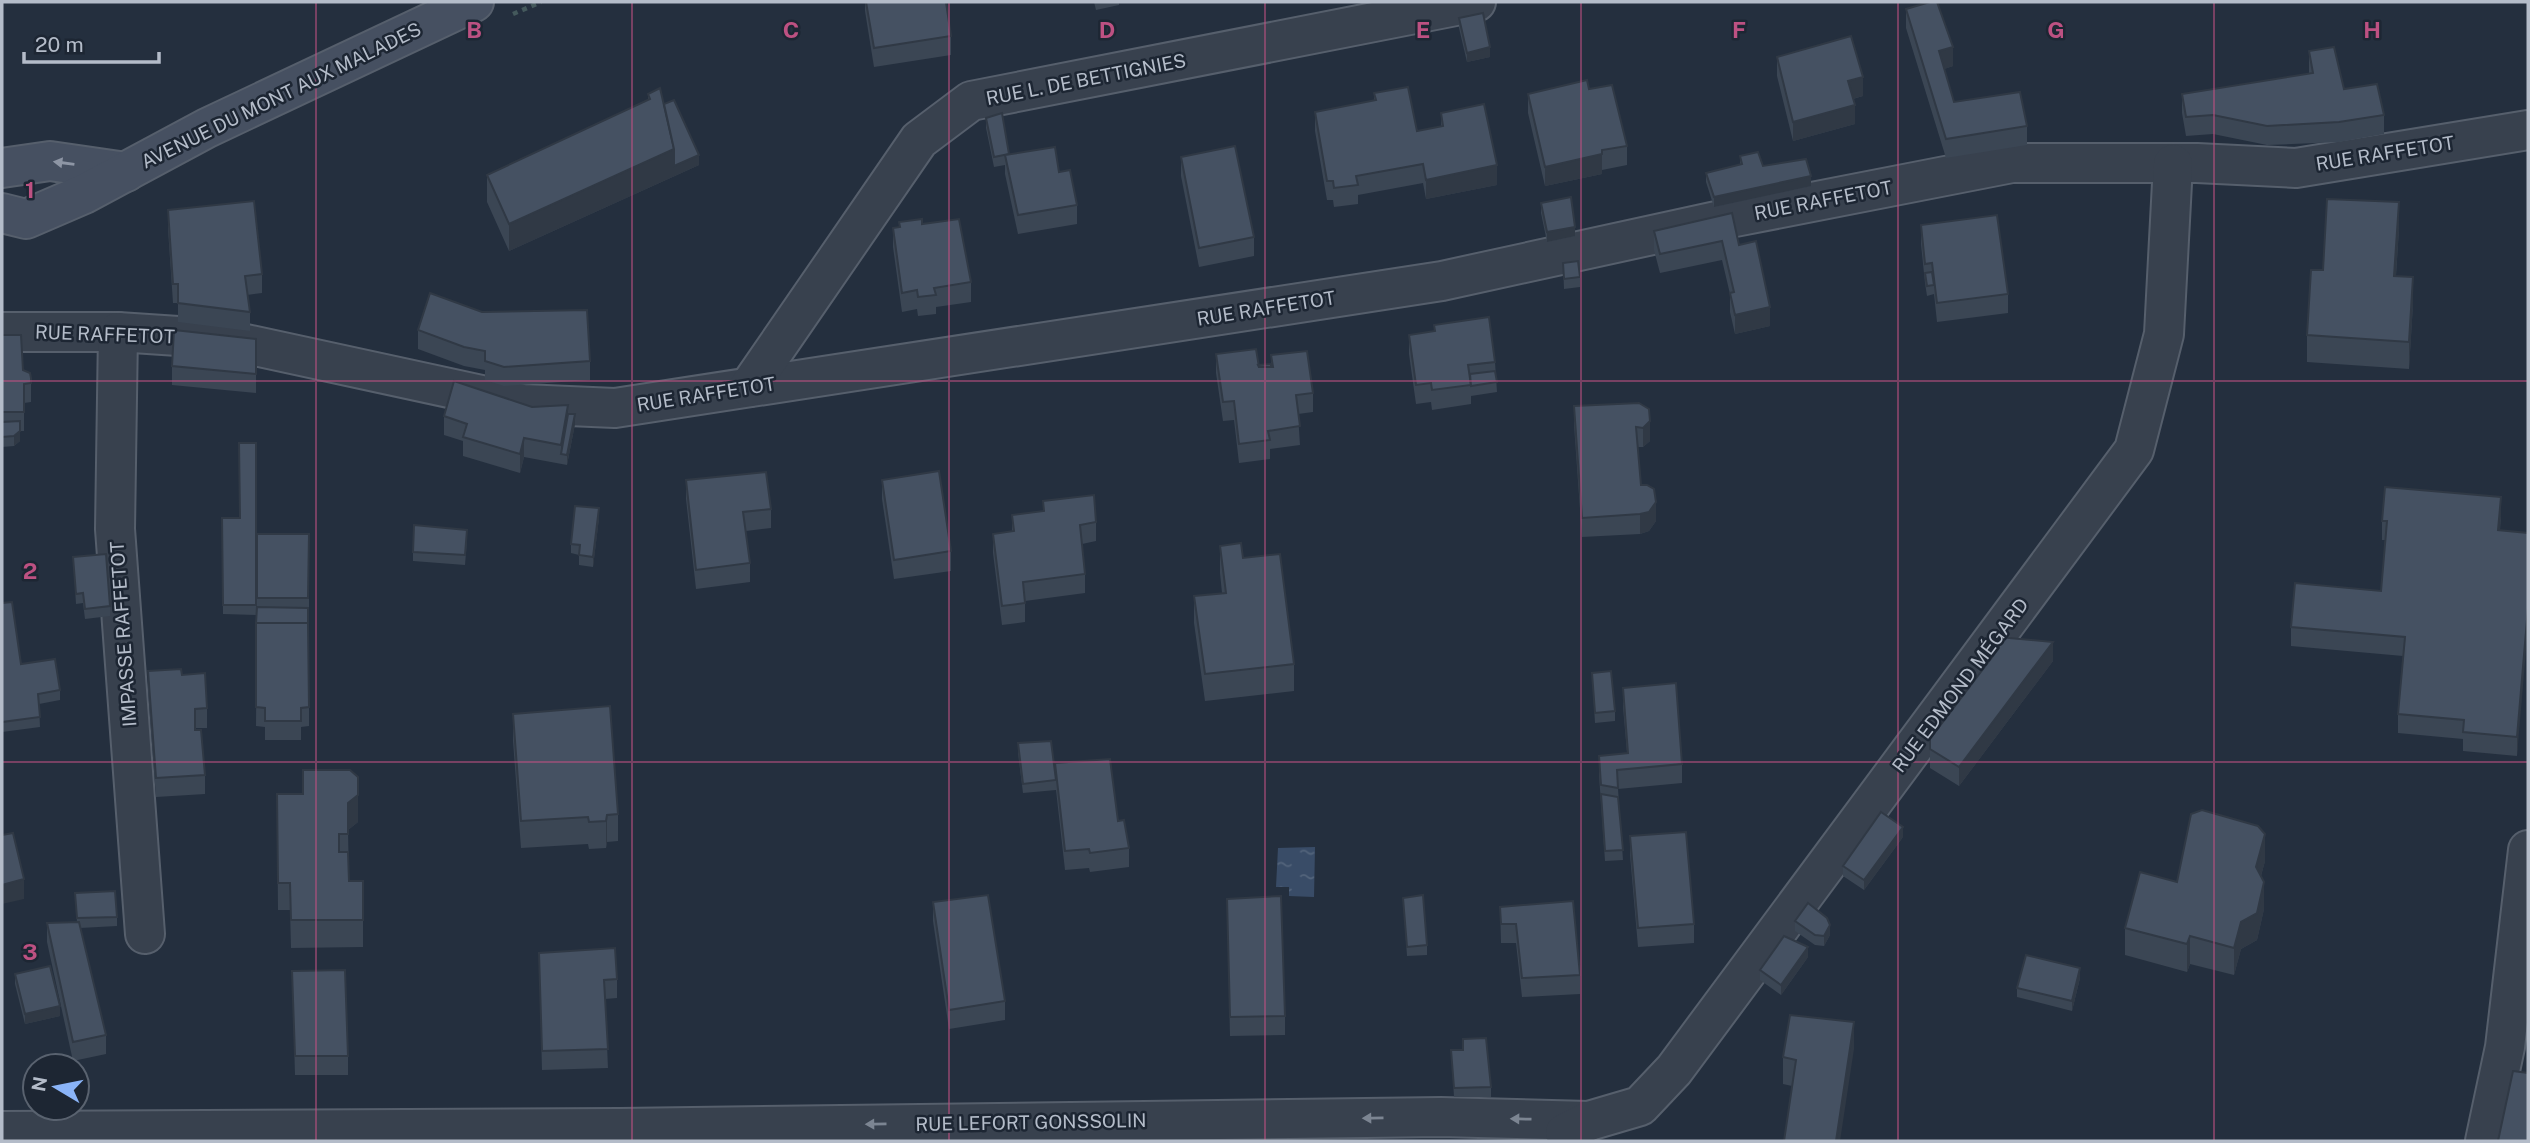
<svg xmlns="http://www.w3.org/2000/svg" width="2530" height="1143" font-family="'Public Sans',sans-serif">
<style>
.water{fill:url(#water-ripples)}
.lines{fill:none;stroke-linecap:round;stroke-linejoin:round}
.street-casing{stroke:#565f6c;stroke-width:42}
.secondary-casing{stroke:#565f6c;stroke-width:42}
.path{stroke:#44595c;stroke-width:4.5;stroke-dasharray:5 5;stroke-linecap:butt}
.street{stroke:#38414e;stroke-width:38}
.secondary{stroke:#465061;stroke-width:38}
.wall{fill:#3b4654}
.shaded-wall{fill:#303945}
.building{fill:#455162;stroke:#303945;stroke-width:2}
.oneway{fill:#8e96a5}
.oneway2{fill:#7c8592}
.grid{fill:none;stroke:#bd5182;stroke-width:2;stroke-opacity:0.55}
.labels{text-anchor:middle;stroke-width:5;stroke-linejoin:round;paint-order:stroke}
.street-label{font-size:19px;fill:#b4bcc9;stroke:#1d2633}
.grid-label{font-size:23px;text-anchor:middle;font-weight:bold;fill:#bd5182;stroke:#1d2633;stroke-width:5;stroke-linejoin:round;paint-order:stroke}
</style>
<defs>
<pattern id="water-ripples" width="26" height="14" patternUnits="userSpaceOnUse" patternTransform="scale(1.75)"><rect width="26" height="14" fill="#394c67"/><path d="M2 4q2-2 4 0t4 0M15 11q2-2 4 0t4 0" fill="none" stroke="#53647b"/></pattern>
</defs>
<rect width="100%" height="100%" fill="#242f3e"/>
<path class="water" d="M1315 847 1314 897 1289 896V887H1276L1278 848Z"/>
<g class="lines">
<defs>
<g id="street">
<path d="M2 332H118L223 339 523 404 615 408 1442 281 1730 218 2012 163H2197L2296 168 2528 130"/>
<path d="M118 332 115 529 145 934"/>
<path d="M749 387 919 140 971 101 1476 2"/>
<path d="M2 1131 620 1128 1441 1117 1589 1121"/>
<path d="M1565 1133 1589 1121 1640 1106 1674 1070 2134 450 2164 334 2173 164"/>
<path d="M2485 1141 2505 1047 2528 850"/>
</g>
<g id="secondary">
<path d="M2 168 50 161 126 172"/>
<path d="M2 213 26 219 84 194 207 128 474 2"/>
</g>
</defs>
<use href="#street" class="street-casing"/>
<use href="#secondary" class="secondary-casing"/>
<path class="path" d="M513 14 541 2"/>
<use href="#street" class="street"/>
<use href="#secondary" class="secondary"/>
</g>
<g class="wall">
<path d="M865 2H946L951 36V55L874 67 865 11Z"/>
<path d="M1094 2H1119V5L1096 10Z"/>
<path d="M1906 9 1953 66 1944 69 1954 102 2027 126V145L1946 158 1906 28Z"/>
<path d="M1459 18 1490 57 1467 62 1459 28Z"/>
<path d="M2309 51 2344 89 2384 115V134L2339 142 2267 145 2213 134 2186 136 2182 113V94L2309 74Z"/>
<path d="M1777 57 1863 96 1853 99 1855 124 1793 141 1777 76Z"/>
<path d="M1589 89 1627 146V165L1602 170V174L1545 186 1528 113V94Z"/>
<path d="M1374 93 1417 131 1441 126V113L1497 185 1426 199 1423 183 1358 195V204L1334 207 1333 200H1327L1315 131V112L1374 101Z"/>
<path d="M648 94 664 104 699 165 509 251 487 202V175L648 100Z"/>
<path d="M986 118 1009 155 1059 172 1077 205V224L1018 234 1005 174V165L994 167 986 128Z"/>
<path d="M1740 156 1763 166 1811 186 1714 207 1706 182V173L1740 165Z"/>
<path d="M1181 157 1254 237V256L1199 267 1181 176Z"/>
<path d="M1541 203 1575 236 1547 242 1541 213Z"/>
<path d="M168 210 262 274V293L247 295 250 312V331L178 322V303H173L168 229Z"/>
<path d="M1732 213 1739 245 1770 326 1735 334 1730 312V294L1722 260 1660 273 1654 250V231Z"/>
<path d="M899 222 922 224 971 282V302L936 307V314L918 316 917 309 902 312 893 247V228L899 227Z"/>
<path d="M1921 225 2008 294V313L1937 322 1934 294 1927 296 1925 283 1921 244Z"/>
<path d="M2399 229 2396 276 2413 304 2409 369 2307 362V335L2323 270Z"/>
<path d="M1563 263 1580 277V287L1564 289Z"/>
<path d="M418 330 590 361V380L504 386 485 380V370L464 366 418 349Z"/>
<path d="M2 335 23 370 31 378V402L24 403V431H20V441L14 446 2 447Z"/>
<path d="M1409 338 1495 362 1497 392 1471 396V404L1432 410 1431 402 1416 404 1409 354Z"/>
<path d="M256 339V393L172 385V366Z"/>
<path d="M1216 354 1258 365 1271 364V355L1313 393V412L1298 414 1300 445 1270 449V459L1239 463 1234 420 1223 421 1216 373Z"/>
<path d="M1639 403 1650 441 1643 447H1637L1641 485 1656 521 1649 531 1640 534 1582 537 1574 425V406Z"/>
<path d="M532 407 568 414 575 424 567 465 524 457 520 473 463 456V441L444 435V416Z"/>
<path d="M256 443V615L223 614 222 518H240Z"/>
<path d="M686 480 771 509V528L746 531 750 563V582L696 589 686 499Z"/>
<path d="M882 480 951 551V571L894 579 882 499Z"/>
<path d="M1043 501 1096 522V541L1082 544 1085 574V593L1025 601V622L1002 625 993 553V534L1012 532V515L1043 511Z"/>
<path d="M2501 516 2500 530 2528 533 2517 756 2463 751V739L2398 733V714L2403 656 2291 646V627L2381 591 2385 540H2382V521Z"/>
<path d="M599 518 593 567 579 565V555L571 553V544Z"/>
<path d="M309 534V726L301 727V740H265V727L256 726 257 598Z"/>
<path d="M467 540 465 565 413 561V552Z"/>
<path d="M1220 546 1243 558 1294 664V691L1205 701 1194 623V596L1222 593 1220 573Z"/>
<path d="M73 557 110 606V616L85 619 83 603 76 604Z"/>
<path d="M2 603 21 664 60 690V700L39 704 40 727 2 732Z"/>
<path d="M1998 637 2053 661 1959 786 1930 768V739L1998 650Z"/>
<path d="M148 671 182 675 207 708V728H195L205 775V794L156 797 148 691Z"/>
<path d="M1592 673 1615 711V721L1595 723Z"/>
<path d="M1623 688 1682 764V783L1618 789 1623 860 1605 861 1599 775V756L1627 753 1623 707Z"/>
<path d="M513 714 618 814V841L607 842 606 848 589 849 588 844 521 848 513 741Z"/>
<path d="M1018 743 1055 774V763L1118 821 1129 848V867L1090 872 1089 868 1065 870 1056 790 1023 793 1018 753Z"/>
<path d="M277 794 358 822 348 830 349 881H363V947L291 948 290 910H278Z"/>
<path d="M1630 836 1694 924V943L1638 947 1630 855Z"/>
<path d="M1903 837 1864 890 1843 876V866Z"/>
<path d="M2265 861 2261 876 2264 909 2257 940 2241 949 2234 975 2190 964 2187 972 2125 955V928L2176 882Z"/>
<path d="M75 893 117 917V926L80 928 106 1035V1054L73 1061 47 942V923L77 922Z"/>
<path d="M1403 898 1427 945V955L1407 956Z"/>
<path d="M1227 899 1285 1016V1035L1230 1036Z"/>
<path d="M933 902 1005 1001V1020L949 1029 933 921Z"/>
<path d="M1500 907 1580 975V994L1522 997 1516 943H1501Z"/>
<path d="M1795 921 1830 935 1824 946 1815 945 1795 931Z"/>
<path d="M539 953 617 979V998L605 999 608 1068 542 1070Z"/>
<path d="M1808 957 1781 995 1760 980V970Z"/>
<path d="M292 971 348 1056V1075H295Z"/>
<path d="M15 974 60 1016 25 1024 15 984Z"/>
<path d="M2080 978 2072 1011 2017 997V988Z"/>
<path d="M1854 1049 1792 1086 1783 1084V1057Z"/>
<path d="M1451 1050H1463L1491 1087V1097H1454Z"/>
</g>
<g class="shaded-wall">
<path d="M1490 47V57L1467 62V53Z"/>
<path d="M1953 47V66L1939 71V51Z"/>
<path d="M1863 77V96L1848 100V81Z"/>
<path d="M1855 105V124L1793 141V122Z"/>
<path d="M674 149 699 155V165L509 251V224Z"/>
<path d="M1602 154V174L1545 186V167Z"/>
<path d="M1497 165V185L1426 199V180Z"/>
<path d="M1811 176V186L1714 207V197Z"/>
<path d="M2399 202V229L2394 303V276Z"/>
<path d="M1575 227V236L1547 242V232Z"/>
<path d="M2413 277V304L2409 369V342Z"/>
<path d="M1770 307V326L1735 334V315Z"/>
<path d="M568 405V424L561 454V464V445Z"/>
<path d="M575 414V424L567 465V455Z"/>
<path d="M1650 421V441L1643 447V428Z"/>
<path d="M20 431V441L14 446V436Z"/>
<path d="M524 438V457L520 473V454Z"/>
<path d="M2501 497V516L2498 549V530Z"/>
<path d="M1656 502V521L1649 531 1640 534V514Z"/>
<path d="M599 508V518L593 567V557Z"/>
<path d="M2528 608V627L2517 756V737Z"/>
<path d="M2053 642V661L1959 786V767Z"/>
<path d="M358 795V822L348 830V803Z"/>
<path d="M607 815V842L606 848V821Z"/>
<path d="M1903 827V837L1864 890V880Z"/>
<path d="M2265 834V861L2256 894V867Z"/>
<path d="M24 879V899L2 904V885Z"/>
<path d="M2264 882V909L2257 940 2241 949 2234 975V948L2241 922Z"/>
<path d="M1830 925V935L1824 946V936Z"/>
<path d="M2190 936V964L2187 972V944Z"/>
<path d="M1808 947V957L1781 995V985Z"/>
<path d="M2080 968V978L2072 1011V1001Z"/>
<path d="M60 1006V1016L25 1024V1014Z"/>
<path d="M1854 1022V1049L1840 1141H1836Z"/>
</g>
<g class="building">
<path d="M866 2H946L951 36 874 48Z"/>
<path d="M1930 2H1937L1953 47 1939 51 1954 102 2020 92 2027 126 1946 139 1906 9Z"/>
<path d="M1483 13 1490 47 1467 53 1459 18Z"/>
<path d="M1851 36 1863 77 1848 81 1855 105 1793 122 1777 57Z"/>
<path d="M2334 47 2344 89 2377 84 2384 115 2339 122 2267 126 2213 115 2186 117 2182 94 2313 73 2309 51Z"/>
<path d="M1587 80 1589 89 1612 85 1627 146 1602 150V154L1545 167 1528 94Z"/>
<path d="M1408 87 1417 131 1443 126 1441 113 1484 104 1497 165 1426 180 1423 164 1356 176 1358 185 1334 188 1333 181H1327L1315 112 1376 100 1374 93Z"/>
<path d="M660 88 674 149 509 224 487 175 650 99 648 94Z"/>
<path d="M674 100 699 155 674 166V149L664 104Z"/>
<path d="M1002 113 1009 154 994 157 986 118Z"/>
<path d="M1235 146 1254 237 1199 248 1181 157Z"/>
<path d="M1055 147 1059 172 1070 170 1077 205 1018 215 1005 155Z"/>
<path d="M1758 152 1763 166 1806 159 1811 176 1714 197 1706 173 1742 164 1740 156Z"/>
<path d="M1571 197 1575 227 1547 232 1541 203Z"/>
<path d="M2327 199 2399 202 2394 276 2413 277 2409 342 2307 335 2311 270H2323Z"/>
<path d="M254 201 262 274 245 276 250 312 178 303V284H173L168 210Z"/>
<path d="M1732 213 1739 245 1756 241 1770 307 1735 315 1730 293 1734 292 1722 241 1660 254 1654 231Z"/>
<path d="M1997 215 2008 294 1937 303 1932 263 1925 264 1921 225Z"/>
<path d="M922 219V224L959 219 971 282 934 288 936 295 918 297 917 290 902 293 893 228 900 227 899 222Z"/>
<path d="M1578 261 1580 277 1564 279 1563 263Z"/>
<path d="M1932 272 1934 285 1927 286 1925 273Z"/>
<path d="M430 293 482 312 587 310 590 361 504 367 485 361V351L464 347 418 330Z"/>
<path d="M1489 317 1495 362 1468 365 1471 385 1432 390 1431 383 1416 385 1409 335 1435 331 1434 325Z"/>
<path d="M174 330 256 339V374L172 366Z"/>
<path d="M2 335H21L23 370 30 373 31 378V383L24 384V412H2Z"/>
<path d="M1256 349 1259 367H1273L1271 355 1307 351 1313 393 1296 395 1300 426 1268 431 1270 440 1239 444 1234 401 1223 402 1216 354Z"/>
<path d="M1271 364V367H1259L1258 365Z"/>
<path d="M1495 371 1497 382 1471 386 1470 374Z"/>
<path d="M454 381 532 407 568 405 561 445 524 438 520 454 463 437 467 424 444 416Z"/>
<path d="M1639 403 1649 409 1650 421 1643 428 1636 427 1641 485H1647L1654 489 1656 502 1649 512 1640 514 1582 518 1574 406Z"/>
<path d="M568 414H575L567 455 561 454Z"/>
<path d="M20 421V431L14 436 2 437V422Z"/>
<path d="M239 443H256V605H223L222 518H240Z"/>
<path d="M939 471 951 551 894 560 882 480Z"/>
<path d="M766 472 771 509 743 512 750 563 696 570 686 480Z"/>
<path d="M2385 487 2501 497 2498 530 2528 533V608L2517 737 2463 732 2464 720 2398 714 2405 637 2291 627 2295 583 2381 591 2387 521H2382Z"/>
<path d="M1094 495 1096 522 1080 525 1085 574 1023 582 1025 603 1002 606 993 534 1014 531 1012 515 1044 511 1043 501Z"/>
<path d="M575 506 599 508 593 557 579 555 580 545 571 544Z"/>
<path d="M414 525 467 530 465 555 413 552Z"/>
<path d="M257 534H309L308 598H257Z"/>
<path d="M1241 543 1243 558 1280 554 1294 664 1205 674 1194 596 1226 593 1220 546Z"/>
<path d="M106 554 110 606 85 609 83 593 76 594 73 557Z"/>
<path d="M12 602 21 664 55 659 60 690 38 694 40 717 2 722V603Z"/>
<path d="M257 607 308 608V623H256Z"/>
<path d="M256 623H308L309 707 301 708V721H265V708L256 707Z"/>
<path d="M1998 637 2053 642 1959 767 1930 749V739L1999 648Z"/>
<path d="M181 669 182 675 205 673 207 708 195 709V730H201L205 775 156 778 148 671Z"/>
<path d="M1611 671 1615 711 1595 713 1592 673Z"/>
<path d="M1676 683 1682 764 1617 770 1618 788 1601 785 1599 756 1628 753 1623 688Z"/>
<path d="M610 706 618 814 607 815 606 821 589 822 588 817 521 821 513 714Z"/>
<path d="M1051 741 1056 780 1023 784 1018 743Z"/>
<path d="M1110 759 1118 821 1124 820 1129 848 1090 853 1089 849 1065 851 1055 763Z"/>
<path d="M303 770H350L358 777V795L348 803V834H339V852H348L349 881H363V920H291L290 883H278L277 794H303Z"/>
<path d="M1601 794 1618 797 1623 850 1605 851Z"/>
<path d="M2202 810 2258 826 2265 834 2256 867 2264 882 2257 913 2241 922 2234 948 2190 936 2187 944 2125 928 2140 872 2177 882 2191 814Z"/>
<path d="M1881 812 1903 827 1864 880 1843 866Z"/>
<path d="M1686 832 1694 924 1638 928 1630 836Z"/>
<path d="M13 833 24 879 2 885V835Z"/>
<path d="M115 891 117 917 77 918 75 893Z"/>
<path d="M988 895 1005 1001 949 1010 933 902Z"/>
<path d="M1423 895 1427 945 1407 947 1403 898Z"/>
<path d="M1281 896 1285 1016 1230 1017 1227 899Z"/>
<path d="M1573 901 1580 975 1522 978 1516 924H1501L1500 907Z"/>
<path d="M1808 903 1827 918 1830 925 1824 936 1815 935 1795 921Z"/>
<path d="M79 922 106 1035 73 1042 47 923Z"/>
<path d="M1784 936 1808 947 1781 985 1760 970Z"/>
<path d="M615 948 617 979 604 980 608 1049 542 1051 539 953Z"/>
<path d="M2026 955 2080 968 2072 1001 2017 988Z"/>
<path d="M50 966 60 1006 25 1014 15 974Z"/>
<path d="M345 970 348 1056H295L292 971Z"/>
<path d="M1790 1015 1854 1022 1836 1141H1784L1796 1060 1783 1057Z"/>
<path d="M1486 1038 1491 1087 1454 1088 1451 1050H1463V1039Z"/>
<path d="M2513 1071 2528 1073V1141H2498Z"/>
</g>
<defs><path id="oneway-solid" d="M-6-.8H1V-3.2L6.5 0L1 3.2V.8H-6Z" transform="scale(1.75)"/></defs>
<use class="oneway" href="#oneway-solid" transform="translate(64 163) rotate(-172)"/>
<g class="oneway2">
<use href="#oneway-solid" transform="translate(1373 1118) rotate(179)"/>
<use href="#oneway-solid" transform="translate(1521 1119) rotate(-179)"/>
<use href="#oneway-solid" transform="translate(876 1124) rotate(179)"/>
</g>
<path class="grid" d="M316 2V1141M632 2V1141M949 2V1141M1265 2V1141M1581 2V1141M1898 2V1141M2214 2V1141M2 381H2528M2 762H2528"/>
<g class="labels">
<g class="street-label">
<text transform="translate(1086 79) rotate(-11)" y="7">RUE L. DE BETTIGNIES</text>
<text transform="translate(281 95) rotate(-26)" y="7">AVENUE DU MONT AUX MALADES</text>
<text transform="translate(2385 153) rotate(-9)" y="7">RUE RAFFETOT</text>
<text transform="translate(1823 200) rotate(-11)" y="7">RUE RAFFETOT</text>
<text transform="translate(1266 308) rotate(-9)" y="7">RUE RAFFETOT</text>
<text transform="translate(105 334) rotate(2)" y="7">RUE RAFFETOT</text>
<text transform="translate(706 394) rotate(-9)" y="7">RUE RAFFETOT</text>
<text transform="translate(123 634) rotate(-94)" y="7">IMPASSE RAFFETOT</text>
<text transform="translate(1960 685) rotate(-53)" y="7">RUE EDMOND MÉGARD</text>
<text transform="translate(1031 1122) rotate(-1)" y="7">RUE LEFORT GONSSOLIN</text>
</g>
</g>
<g class="grid-label">
<text x="474" y="38">B</text>
<text x="791" y="38">C</text>
<text x="1107" y="38">D</text>
<text x="1423" y="38">E</text>
<text x="1739" y="38">F</text>
<text x="2056" y="38">G</text>
<text x="2372" y="38">H</text>
<text x="30" y="198">1</text>
<text x="30" y="579">2</text>
<text x="30" y="960">3</text>
</g>
<rect width="2530" height="1143" fill="none" stroke="#b4bcc9" stroke-width="7"/>
<g transform="translate(56 1087) rotate(280)"><circle r="33" fill="#1d2633" stroke="#59626f" stroke-width="2"/>
<path d="M0-5L12 26L0 18L-12 26Z" fill="#8ab4f8"/>
<text y="-10" font-size="19" font-weight="bold" text-anchor="middle" fill="#b4bcc9">N</text>
</g>
<path d="M24 52v10h135v-10" fill="none" stroke="#b4bcc9" stroke-width="3.5"/>
<text x="35" y="52" font-size="21" fill="#b4bcc9" stroke="#1d2633" stroke-width="5" paint-order="stroke">20 m</text>
</svg>
